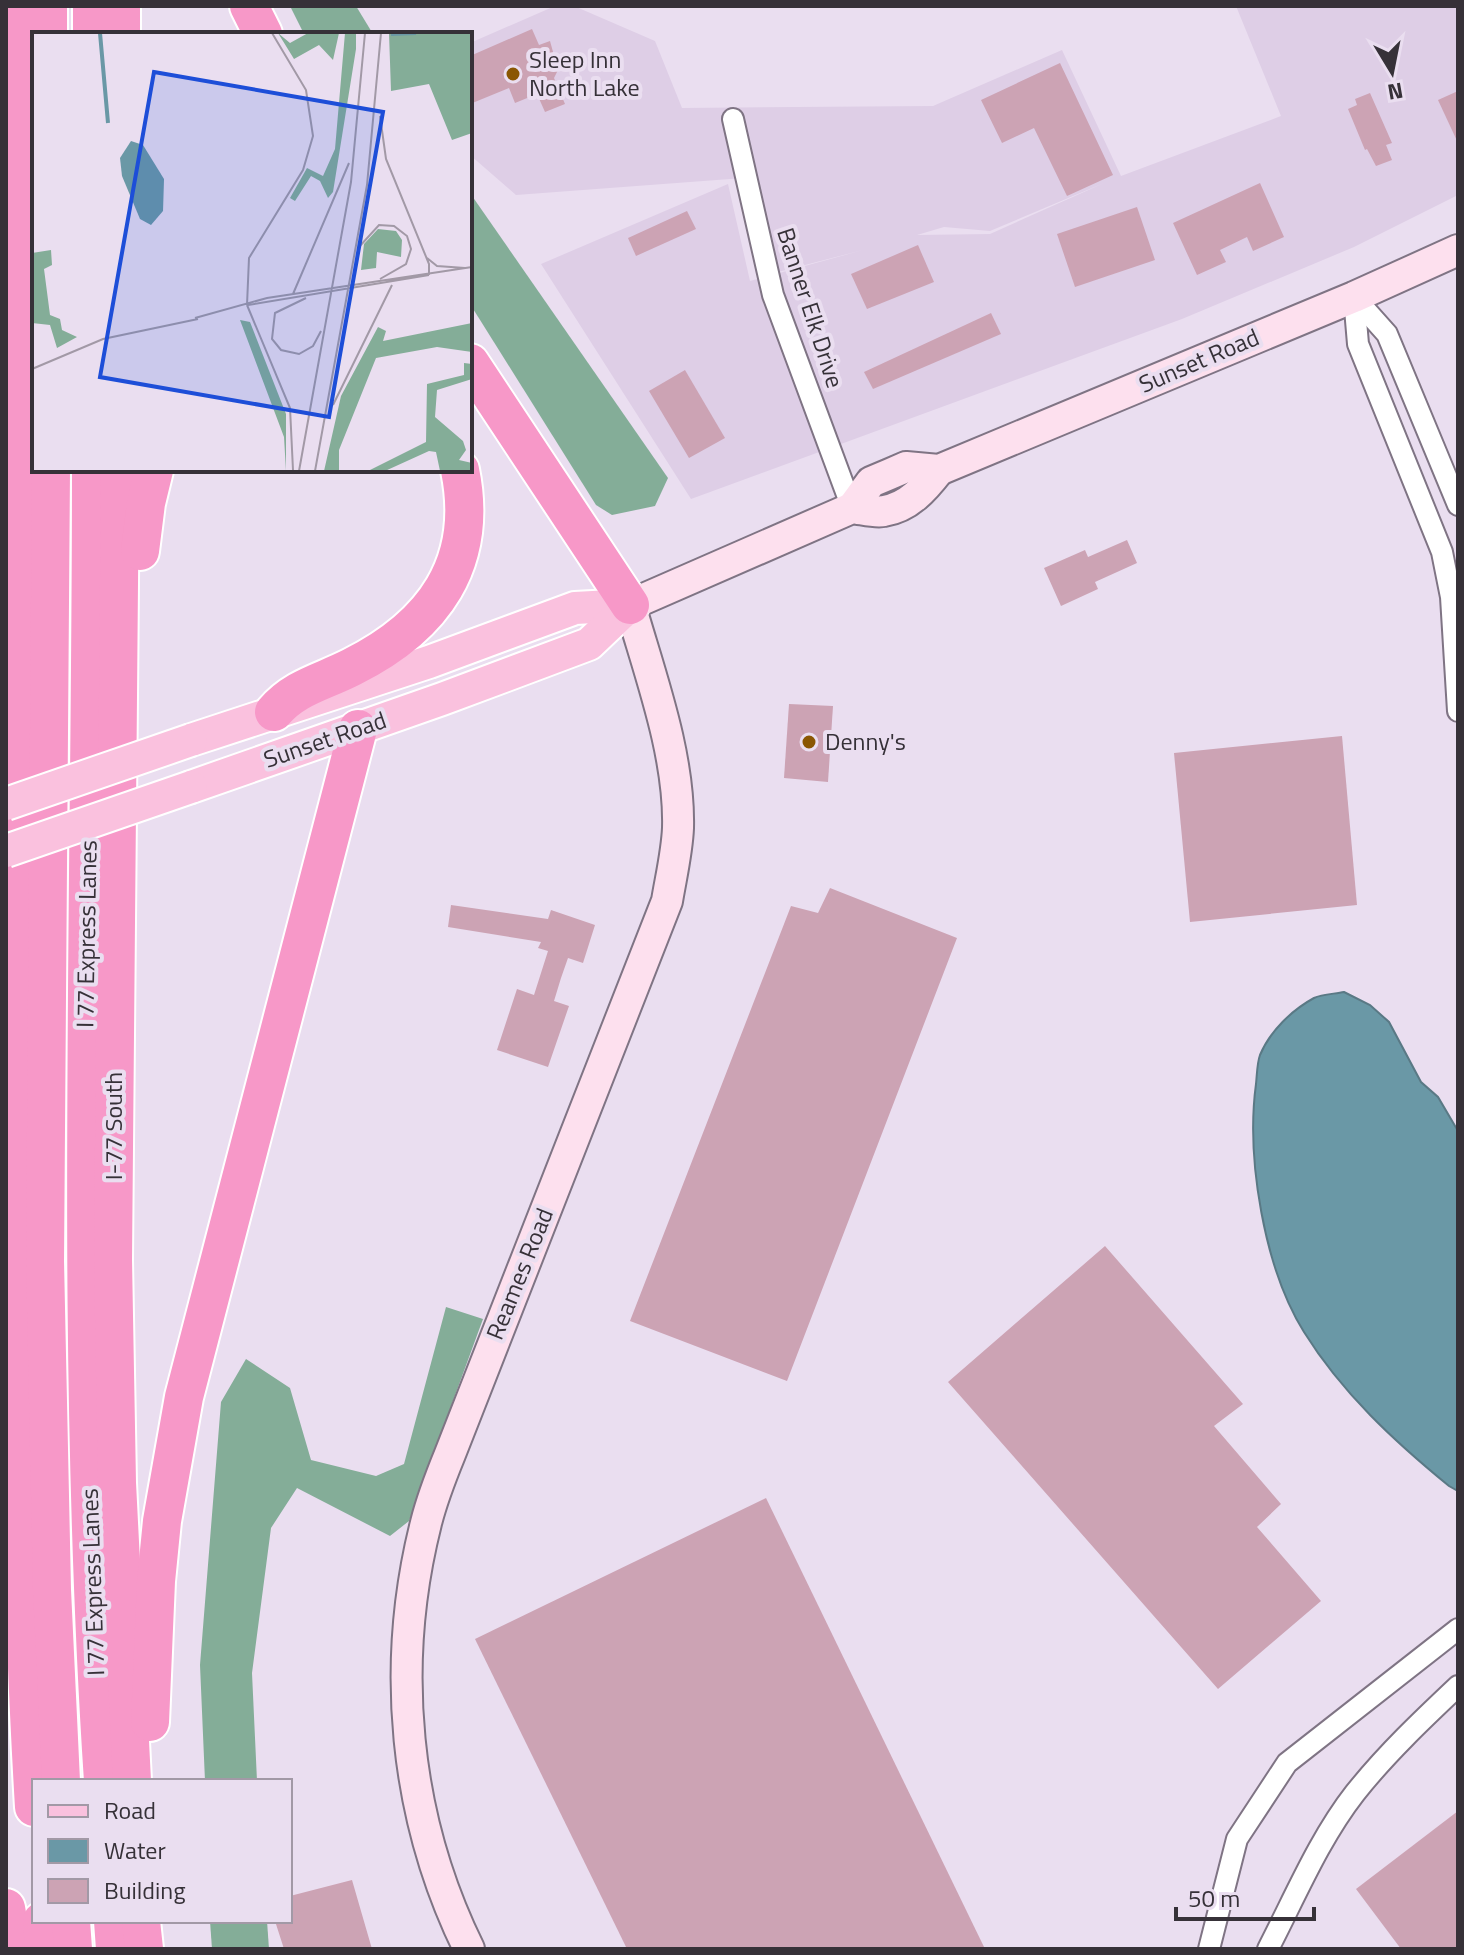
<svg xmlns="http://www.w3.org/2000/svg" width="1464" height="1955" font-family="'Titillium Web',sans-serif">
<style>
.built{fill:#decee6;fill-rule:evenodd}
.forest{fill:#84ad98}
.water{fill:#6a98a6;stroke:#5a7985;stroke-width:2}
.building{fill:#cca3b4}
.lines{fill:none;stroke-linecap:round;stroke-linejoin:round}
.minor-casing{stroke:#7f7484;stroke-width:24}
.secondary-casing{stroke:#7f7484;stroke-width:34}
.primary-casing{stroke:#fff;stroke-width:36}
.motorway-casing{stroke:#fff;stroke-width:42}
.minor{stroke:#fff;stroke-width:20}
.secondary{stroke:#fde0ee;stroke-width:30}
.primary{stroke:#fac1de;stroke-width:32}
.motorway{stroke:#f798c8;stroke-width:38}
.primary-bridge-casing{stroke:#fff;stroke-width:36;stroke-linecap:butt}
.primary-bridge{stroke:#fac1de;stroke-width:32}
.poi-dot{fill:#8a5602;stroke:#eadef0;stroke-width:3}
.labels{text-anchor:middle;stroke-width:8;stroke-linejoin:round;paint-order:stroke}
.poi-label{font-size:24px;fill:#363138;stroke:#eadef0;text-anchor:start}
.street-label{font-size:24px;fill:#363138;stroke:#eadef0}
.inset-river{fill:none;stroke:#6a98a6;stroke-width:4}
.inset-road{fill:none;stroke:#a299a6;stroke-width:2}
.view{fill:#1d4ed8;fill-opacity:0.15;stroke:#1d4ed8;stroke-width:4}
.inset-edge{fill:none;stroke:#363138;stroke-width:4}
</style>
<rect width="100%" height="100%" fill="#eadef0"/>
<path class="built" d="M555 6H574L655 41 682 108 933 106 1062 50 1121 176 1281 116 1236 6H1458V195L1354 247 1182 319 691 499 541 264 728 184 750 281 863 250 778 272 757 177 516 195 470 155V43ZM1104 183 990 234 917 235 944 227 990 231Z"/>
<g class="forest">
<path d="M290 6H356L373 34H304Z"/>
<path d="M470 193 668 478 655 506 612 515 596 505 470 304Z"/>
<path d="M446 1307 483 1319 409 1521 390 1536 297 1488 271 1528 252 1673 257 1781H205L200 1665 221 1402 246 1359 290 1388 311 1460 376 1476 404 1464Z"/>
<path d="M210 1921H267L269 1949H212Z"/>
</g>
<path class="water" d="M1344 992 1370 1005 1389 1022 1421 1082 1438 1097 1458 1131V1491L1449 1486C1394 1441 1342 1393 1304 1332 1264 1268 1246 1158 1256 1084 1257 1075 1257 1063 1260 1055 1270 1031 1292 1010 1314 998 1322 994 1335 994 1344 992Z"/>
<g class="building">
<path d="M532 29 539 45 550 41 558 70 554 78 565 104 545 112 537 94 515 103 509 88 470 104V56Z"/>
<path d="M1060 63 1113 175 1067 196 1034 128 1002 143 981 100Z"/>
<path d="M1458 91V143L1438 100Z"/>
<path d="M1370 93 1392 143 1386 145 1392 160 1376 166 1367 149 1365 150 1348 109 1357 105 1355 99Z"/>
<path d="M1260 183 1284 237 1253 251 1247 237 1220 250 1226 262 1197 275 1173 223Z"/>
<path d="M1137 207 1155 260 1075 287 1057 234Z"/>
<path d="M687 211 696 229 636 256 628 238Z"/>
<path d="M918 245 934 282 867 309 851 274Z"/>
<path d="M991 313 1001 334 873 389 864 372Z"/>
<path d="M685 370 725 438 689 458 649 391Z"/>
<path d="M1127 540 1137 563 1095 582 1098 589 1061 606 1044 568 1085 550 1088 557Z"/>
<path d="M789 704 833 706 828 782 784 778Z"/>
<path d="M1342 736 1357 905 1190 922 1174 753Z"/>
<path d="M830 888 957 938 787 1381 630 1321 791 906 818 913Z"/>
<path d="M451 905 548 919 551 910 595 925 583 963 568 958 561 978 554 1001 569 1006 548 1067 497 1050 517 989 534 995 548 951 538 948 541 942 448 927Z"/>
<path d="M1105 1246 1243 1404 1214 1426 1281 1504 1257 1527 1321 1601 1218 1689 948 1382Z"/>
<path d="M766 1498 985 1949H627L475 1639Z"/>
<path d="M1458 1811V1949H1401L1356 1889Z"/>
<path d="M352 1880 372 1949H284L275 1921H290V1896Z"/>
</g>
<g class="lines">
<defs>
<g id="minor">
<path d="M733 119 773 295 852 508"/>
<path d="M1354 297 1358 344 1442 552 1451 597 1458 711"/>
<path d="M1354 297 1387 334 1458 505"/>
<path d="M1209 1949 1237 1839 1287 1763 1458 1629"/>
<path d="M1268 1949C1295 1897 1319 1839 1355 1793 1386 1754 1423 1719 1458 1686"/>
</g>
<g id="secondary">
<path d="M852 508 871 482 890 474 906 467 939 470 1354 297 1458 250"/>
<path d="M469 1949C404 1817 390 1665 426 1523 432 1499 441 1476 450 1454L667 901C671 877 677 852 678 828 680 755 650 675 630 605L852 508C862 509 875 513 884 511 909 507 925 488 939 470"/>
</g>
<g id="primary">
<path d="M191 740 429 662 575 608 630 605"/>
<path d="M191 787 442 699 589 644 630 605"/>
</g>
<g id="motorway">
<path d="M20 6C20 184 25 362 23 540 19 962 9 1385 34 1807"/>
<path d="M48 6V34"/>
<path d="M249 6 263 34"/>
<path d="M92 34V6"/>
<path d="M121 34V6"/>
<path d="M470 363 630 605"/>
<path d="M51 470 45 1261 52 1590 61 1781"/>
<path d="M91 470C91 907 74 1344 103 1781"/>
<path d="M120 470 113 1260 117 1483 132 1781"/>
<path d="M140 551 146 503 154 470"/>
<path d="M274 712C295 687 323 682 352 667 434 626 479 563 460 470"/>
<path d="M150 1722 156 1581 162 1521 184 1397 358 729"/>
<path d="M6 1908 13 1949"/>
<path d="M42 1921 44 1949"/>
<path d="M71 1921 73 1949"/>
<path d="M113 1921 115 1949"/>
<path d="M141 1921 144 1949"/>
</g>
</defs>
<use href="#minor" class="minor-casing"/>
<use href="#secondary" class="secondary-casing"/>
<use href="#primary" class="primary-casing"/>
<use href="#motorway" class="motorway-casing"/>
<use href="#minor" class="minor"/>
<use href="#secondary" class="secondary"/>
<use href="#primary" class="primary"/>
<use href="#motorway" class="motorway"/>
<defs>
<g id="primary-bridge">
<path d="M6 804 191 740"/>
<path d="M6 851 191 787"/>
</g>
</defs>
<use href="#primary-bridge" class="primary-bridge-casing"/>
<use href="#primary-bridge" class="primary-bridge"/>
</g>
<g class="poi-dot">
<circle cx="513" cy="74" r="8"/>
<circle cx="809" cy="742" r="8"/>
</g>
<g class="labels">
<g class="poi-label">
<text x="529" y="68">Sleep Inn<tspan x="529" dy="28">North Lake</tspan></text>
<text x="825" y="750">Denny's</text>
</g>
<g class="street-label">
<text transform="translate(810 308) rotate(72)" y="8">Banner Elk Drive</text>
<text transform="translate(1199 361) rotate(-23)" y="8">Sunset Road</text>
<text transform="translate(325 740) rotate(-19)" y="8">Sunset Road</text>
<text transform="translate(87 934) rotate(-89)" y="8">I 77 Express Lanes</text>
<text transform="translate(114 1126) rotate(-90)" y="8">I-77 South</text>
<text transform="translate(520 1274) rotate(-68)" y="8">Reames Road</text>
<text transform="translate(93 1582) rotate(-92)" y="8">I 77 Express Lanes</text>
</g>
</g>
<g transform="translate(32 32)">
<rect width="440" height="440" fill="#eadef0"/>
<path d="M246 1 258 11 276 1H307L301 28 287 13 262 27ZM313 1H324V17L301 160 296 166 288 149 279 144 263 169 258 166 275 136 291 144 303 117ZM357 1H440V101L420 108 397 52 359 59ZM346 197 364 199 370 208 369 225 345 220 344 236 329 238 332 212ZM19 218 20 233 12 237 18 283 28 287 30 298 45 305 25 316 18 293 0 291V221ZM208 288 218 290 254 382V439L252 405ZM440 291V320L405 315 344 326 307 418V439H292L309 364 346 295 354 299 351 309ZM432 331 440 332V347L405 358 403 385 431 409 434 418 427 428 440 431V439H408L404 420 397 419 353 439H336L394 410 395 352 432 343Z" fill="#84ad98"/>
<path d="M99 109 111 113 132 147 131 179 119 193 108 187 90 144 88 126Z" fill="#6a98a6"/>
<path class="inset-river" d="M68 1 76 91M359 2 384 1"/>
<path class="inset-road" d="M348 84 354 127 397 232V243M327 215 347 193 362 194 375 204 379 217 374 232 348 247M395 226 405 234 433 236M261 262 317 131M274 266 243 281 240 307 249 318 267 322 281 314 289 299M215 273 217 226 271 138 281 104 274 58 240 1M215 273 258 376 261 438M216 273 397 243M163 286 235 266 440 235M0 337 71 307 166 287M301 373 360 253M267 439 319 150 333 1M283 439 335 153 349 1"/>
<path class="view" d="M122 40 351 80 297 385 68 345Z"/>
<rect width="440" height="440" class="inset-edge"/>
</g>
<rect width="1464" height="1955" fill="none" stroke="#363138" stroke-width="16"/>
<rect x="32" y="1779" width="260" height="144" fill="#eadef0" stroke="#a299a6" stroke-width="2"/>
<rect x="48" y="1805" width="40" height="12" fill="#fac1de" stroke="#a299a6" stroke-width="2"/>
<text x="104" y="1819" font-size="24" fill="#363138">Road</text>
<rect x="48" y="1839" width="40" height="24" fill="#6a98a6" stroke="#a299a6" stroke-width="2"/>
<text x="104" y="1859" font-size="24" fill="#363138">Water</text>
<rect x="48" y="1879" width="40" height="24" fill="#cca3b4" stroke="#a299a6" stroke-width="2"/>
<text x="104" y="1899" font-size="24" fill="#363138">Building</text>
<g transform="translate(1392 72) rotate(170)" stroke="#eadef0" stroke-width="6" paint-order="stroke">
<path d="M0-6L14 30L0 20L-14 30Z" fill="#363138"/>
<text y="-12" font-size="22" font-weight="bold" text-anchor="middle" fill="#363138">N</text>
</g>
<path d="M1176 1907v12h138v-12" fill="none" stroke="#363138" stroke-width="4"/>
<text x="1188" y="1907" font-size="24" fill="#363138" stroke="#eadef0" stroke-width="6" paint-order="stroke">50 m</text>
</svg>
